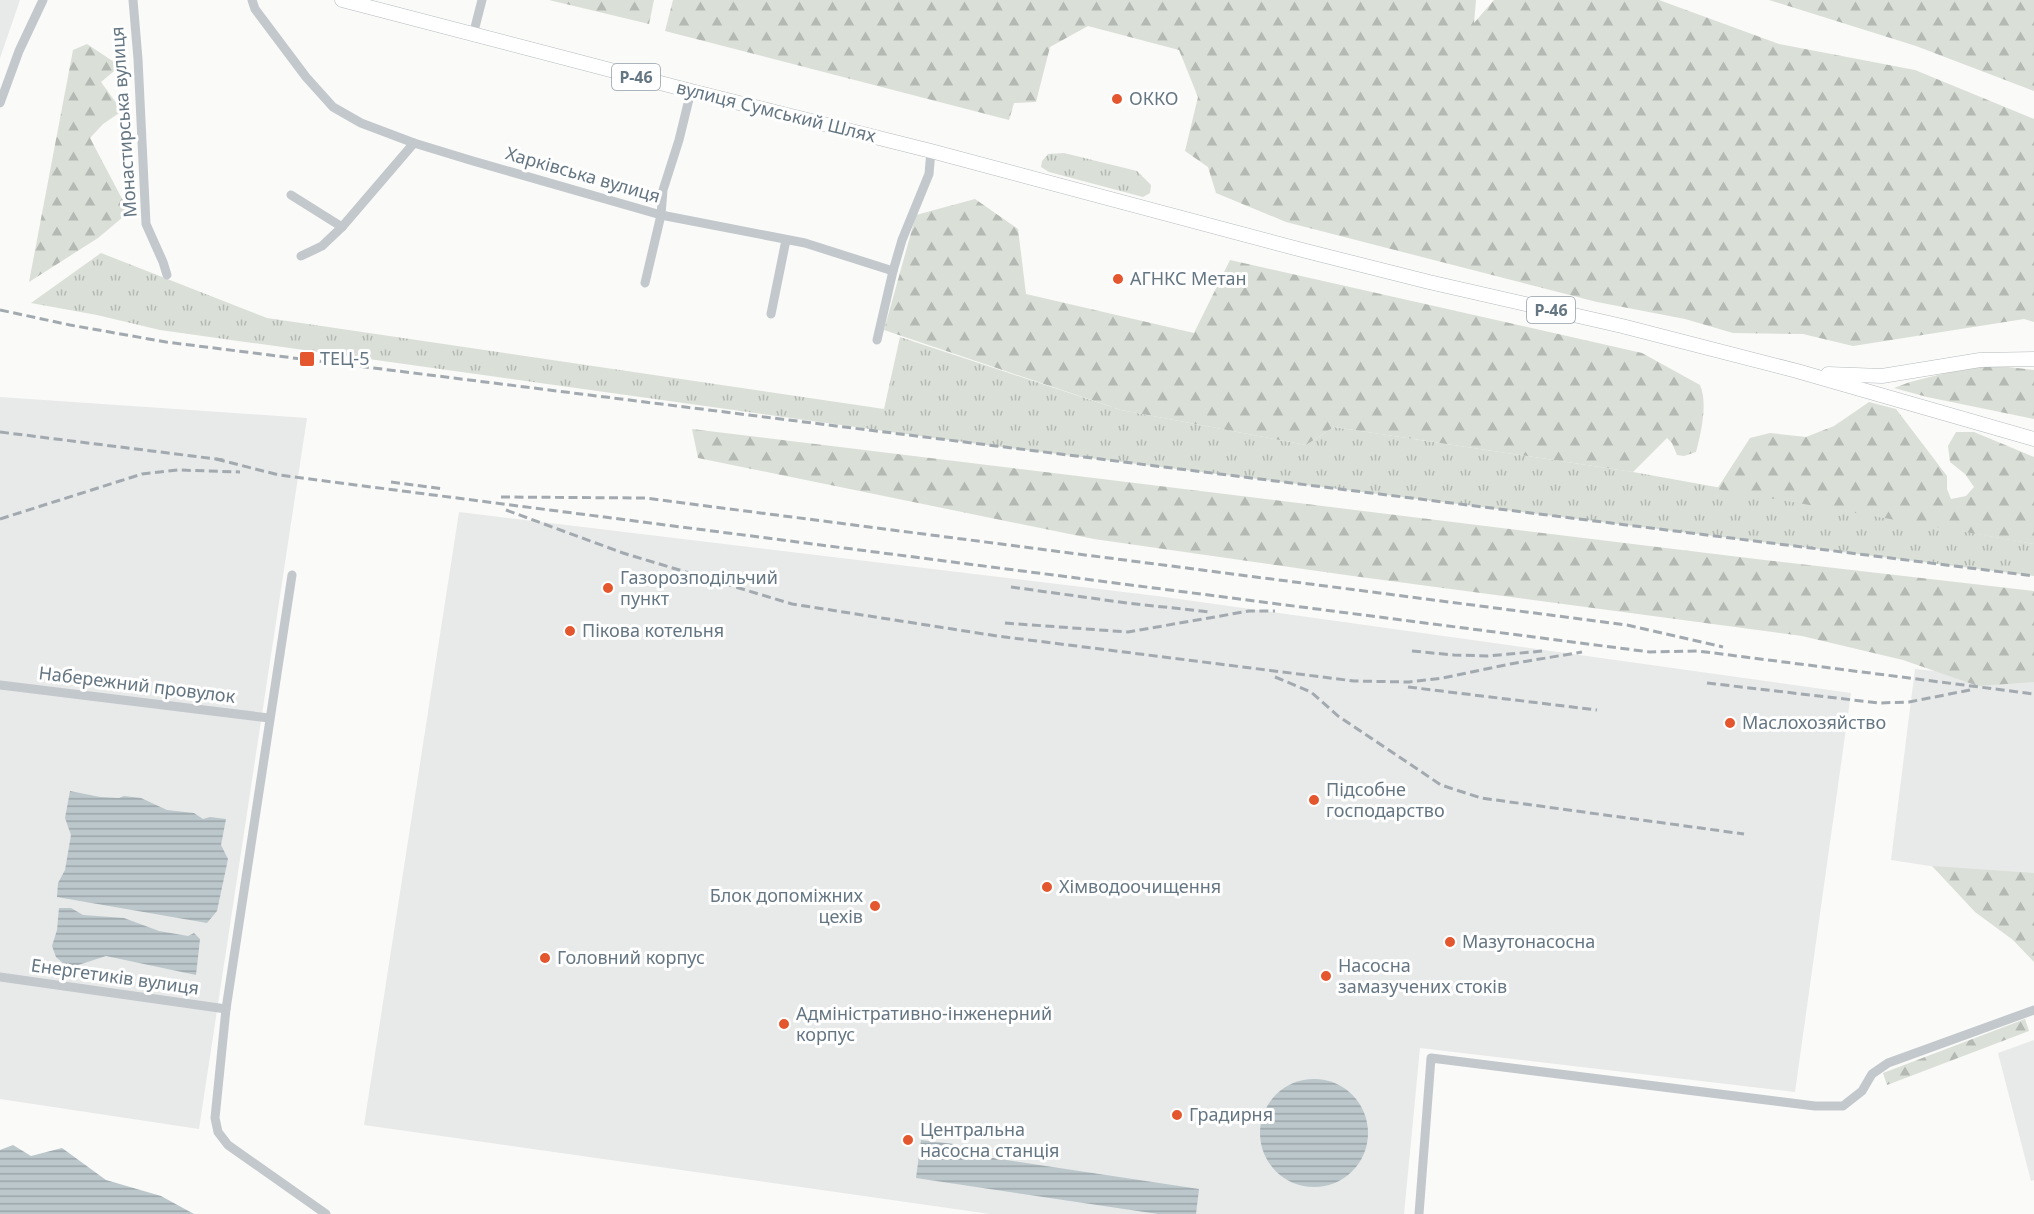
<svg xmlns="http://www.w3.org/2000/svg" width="2034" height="1214" font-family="'Noto Sans',sans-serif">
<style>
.built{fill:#e8e9e9}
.grass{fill:url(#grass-tufts)}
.forest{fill:url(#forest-firs)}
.water{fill:url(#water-rules)}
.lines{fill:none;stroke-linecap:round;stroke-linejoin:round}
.primary-casing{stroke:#b5babe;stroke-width:15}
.minor{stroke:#c3c8cc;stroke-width:9}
.primary{stroke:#fff;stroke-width:14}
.rail{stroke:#a2aab0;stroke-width:3;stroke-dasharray:9 4.5;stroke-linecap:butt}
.poi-dot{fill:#e4572e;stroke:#fff;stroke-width:2}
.labels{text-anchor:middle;stroke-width:6;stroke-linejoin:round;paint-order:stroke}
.shield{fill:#fff;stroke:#939fa8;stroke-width:1.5}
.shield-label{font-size:16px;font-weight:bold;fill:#657683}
.poi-label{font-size:18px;fill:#657683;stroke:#fff;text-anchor:start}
.street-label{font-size:18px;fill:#657683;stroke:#fff}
</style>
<defs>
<pattern id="grass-tufts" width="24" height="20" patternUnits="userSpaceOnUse" patternTransform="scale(1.5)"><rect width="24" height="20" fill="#dadfd7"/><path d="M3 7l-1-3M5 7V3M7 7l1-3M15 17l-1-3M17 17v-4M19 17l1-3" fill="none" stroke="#b4b9b4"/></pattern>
<pattern id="forest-firs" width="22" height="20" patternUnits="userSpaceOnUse" patternTransform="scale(1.5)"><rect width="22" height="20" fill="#dadfd7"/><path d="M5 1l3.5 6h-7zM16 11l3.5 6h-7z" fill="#b4b9b4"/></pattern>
<pattern id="water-rules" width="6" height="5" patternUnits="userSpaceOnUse" patternTransform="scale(1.5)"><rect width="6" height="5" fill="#bbc7cb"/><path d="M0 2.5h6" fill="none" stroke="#9ca6aa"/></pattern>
</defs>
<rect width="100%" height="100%" fill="#fafaf8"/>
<g class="built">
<path d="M0 0H20L0 58Z"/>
<path d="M0 397 307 418 199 1129 0 1099Z"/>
<path d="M459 512 1157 596 1851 693 1795 1092 1420 1048 1404 1214H990L364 1125Z"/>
<path d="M1915 669 2034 681V882L1891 860Z"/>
<path d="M2034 1040V1180L2031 1181 1998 1053Z"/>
</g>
<g class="grass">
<path d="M1064 153 1137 171 1151 185 1150 193 1143 197 1049 172 1041 167 1042 161 1048 154Z"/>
<path d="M101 253 267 318 884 409 900 337 1121 410 1306 445 1334 427 1633 472 2034 544V576L978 444 160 330 97 315 31 303Z"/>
</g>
<g class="forest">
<path d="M549 0H654L649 24Z"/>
<path d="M673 0H1476L1474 23 1494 0H1659L1779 44 1915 70 2034 119V322L2024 319 1853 346 1803 334 1733 333 1685 319 1597 302 1286 222 1216 193 1208 167 1185 151 1198 97 1179 50 1088 26 1050 47 1036 102 1014 103 1009 120 665 31Z"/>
<path d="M1769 0H2034V91L1916 46Z"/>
<path d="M87 44 120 66 101 82 122 111 103 124 90 138 129 212 98 238 29 282 73 50Z"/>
<path d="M975 199 1018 229 1026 294 1194 333 1230 260 1642 353 1700 385C1708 403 1701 433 1696 452L1684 456 1677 455 1672 443 1667 438 1633 472 1334 427 1306 445 1121 410 884 330 916 215Z"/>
<path d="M1982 364 2034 370V419L1927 397 1894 388 1910 382Z"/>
<path d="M1869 402 1896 409 1947 476V489L1951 499 1966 496 1974 487 1965 474 1950 462 1948 446 1956 432H1974L2034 457V544L1717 489 1750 438 1770 433 1806 437 1834 426Z"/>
<path d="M692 429 1756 559 2034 591V682L1978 686 1903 660 1802 636 1353 576 1094 539 698 458Z"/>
<path d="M1932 866 2034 873V962L2013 940 1975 912Z"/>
<path d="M2025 1019 2029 1031 1887 1085 1883 1073Z"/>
</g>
<g class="water">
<path d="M70 791 100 797 119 798 124 796 141 798 167 810 194 813 203 819 210 817 226 819 221 845 228 859 217 911 207 923 57 897 58 883 65 870 71 835 65 818Z"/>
<path d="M59 908H71L83 915 124 918 159 931 188 936 194 933 200 939 196 975 106 956 72 967 65 965 56 957 52 946 57 930Z"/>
<circle cx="1314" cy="1133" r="54"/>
<path d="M921 1140 954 1144 953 1152 1199 1189 1196 1214H1158L916 1178Z"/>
<path d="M13 1145 31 1156 62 1148 106 1180 161 1196 194 1214H0V1150Z"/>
</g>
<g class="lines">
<defs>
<g id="primary">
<path d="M342 0 691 91 931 151 1306 251 1429 282 1622 326 1797 371 2034 439"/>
<path d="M1828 374 1882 376 1980 360 2034 359"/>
</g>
</defs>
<use href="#primary" class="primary-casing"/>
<g class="minor">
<path d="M133 0 138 59 146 224 163 262 167 275"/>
<path d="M252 0 255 9 306 77 333 107 361 123 414 143 473 161 661 215 805 243 893 271 877 340"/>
<path d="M473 35 482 0"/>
<path d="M0 103 19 51 43 0"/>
<path d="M291 195 342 227 322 246 301 256"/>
<path d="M342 227 414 143"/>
<path d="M893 271 902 240 929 174 931 151"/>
<path d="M645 283 661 215 663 190 679 140 691 91"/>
<path d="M771 314 786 240"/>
<path d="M292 575 226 1009 215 1118 218 1132 228 1145 326 1214"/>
<path d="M0 685 269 718"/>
<path d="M0 977 226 1009"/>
<path d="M1419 1214 1431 1058 1815 1106H1843L1862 1091 1872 1074 1888 1063 2034 1010"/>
</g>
<use href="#primary" class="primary"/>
<g class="rail">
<path d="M0 310 70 325 166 342 2034 576"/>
<path d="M0 432 224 460"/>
<path d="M216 459 279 475 325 481 1650 652 1698 651 2034 694"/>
<path d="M391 482 444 489"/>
<path d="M501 497 645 498 1627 625 1723 647"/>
<path d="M506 510 623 553 792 604 997 636 1354 681 1409 682 1443 678 1510 664 1582 652"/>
<path d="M0 519 142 474 178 470 240 472"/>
<path d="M1011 587 1127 603 1210 612"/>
<path d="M1005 623 1128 632 1249 611H1275"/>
<path d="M1412 651 1454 655 1488 656 1543 651"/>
<path d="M1275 677 1311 692 1338 716 1441 785 1481 798 1744 834"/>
<path d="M1707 683 1879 703 1909 702 1970 690"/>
<path d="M1408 687 1597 710"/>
</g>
</g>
<g class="poi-dot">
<circle cx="1117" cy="99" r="6"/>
<circle cx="1118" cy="279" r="6"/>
<rect x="299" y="351" width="16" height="16" rx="3"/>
<circle cx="608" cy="588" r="6"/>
<circle cx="570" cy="631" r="6"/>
<circle cx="1730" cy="723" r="6"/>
<circle cx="1314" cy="800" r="6"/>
<circle cx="1047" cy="887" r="6"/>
<circle cx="875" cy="906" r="6"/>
<circle cx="1450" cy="942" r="6"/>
<circle cx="545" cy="958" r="6"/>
<circle cx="1326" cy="976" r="6"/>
<circle cx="784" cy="1024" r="6"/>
<circle cx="1177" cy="1115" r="6"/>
<circle cx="908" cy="1140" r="6"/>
</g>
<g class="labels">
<g class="shield">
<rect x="612" y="64" width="48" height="26" rx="4.5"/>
<rect x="1527" y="297" width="48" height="26" rx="4.5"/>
</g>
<g class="shield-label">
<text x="636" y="83">Р-46</text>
<text x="1551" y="316">Р-46</text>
</g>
<g class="poi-label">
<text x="1129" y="105">ОККО</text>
<text x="1130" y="285">АГНКС Метан</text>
<text x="320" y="365">ТЕЦ-5</text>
<text x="620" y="584">Газорозподільчий<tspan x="620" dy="21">пункт</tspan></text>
<text x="582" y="637">Пікова котельня</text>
<text x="1742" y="729">Маслохозяйство</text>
<text x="1326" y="796">Підсобне<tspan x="1326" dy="21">господарство</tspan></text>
<text x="1059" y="893">Хімводоочищення</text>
<text x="863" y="902" text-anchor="end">Блок допоміжних<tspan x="863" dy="21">цехів</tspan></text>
<text x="1462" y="948">Мазутонасосна</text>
<text x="557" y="964">Головний корпус</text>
<text x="1338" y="972">Насосна<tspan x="1338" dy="21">замазучених стоків</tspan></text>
<text x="796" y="1020">Адміністративно-інженерний<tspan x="796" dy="21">корпус</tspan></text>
<text x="1189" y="1121">Градирня</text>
<text x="920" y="1136">Центральна<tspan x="920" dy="21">насосна станція</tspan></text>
</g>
<g class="street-label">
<text transform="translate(776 112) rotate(14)" y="6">вулиця Сумський Шлях</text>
<text transform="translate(124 122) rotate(-94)" y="6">Монастирська вулиця</text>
<text transform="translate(583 175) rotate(16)" y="6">Харківська вулиця</text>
<text transform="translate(137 685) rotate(7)" y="6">Набережний провулок</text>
<text transform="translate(115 977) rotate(8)" y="6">Енергетиків вулиця</text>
</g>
</g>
</svg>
